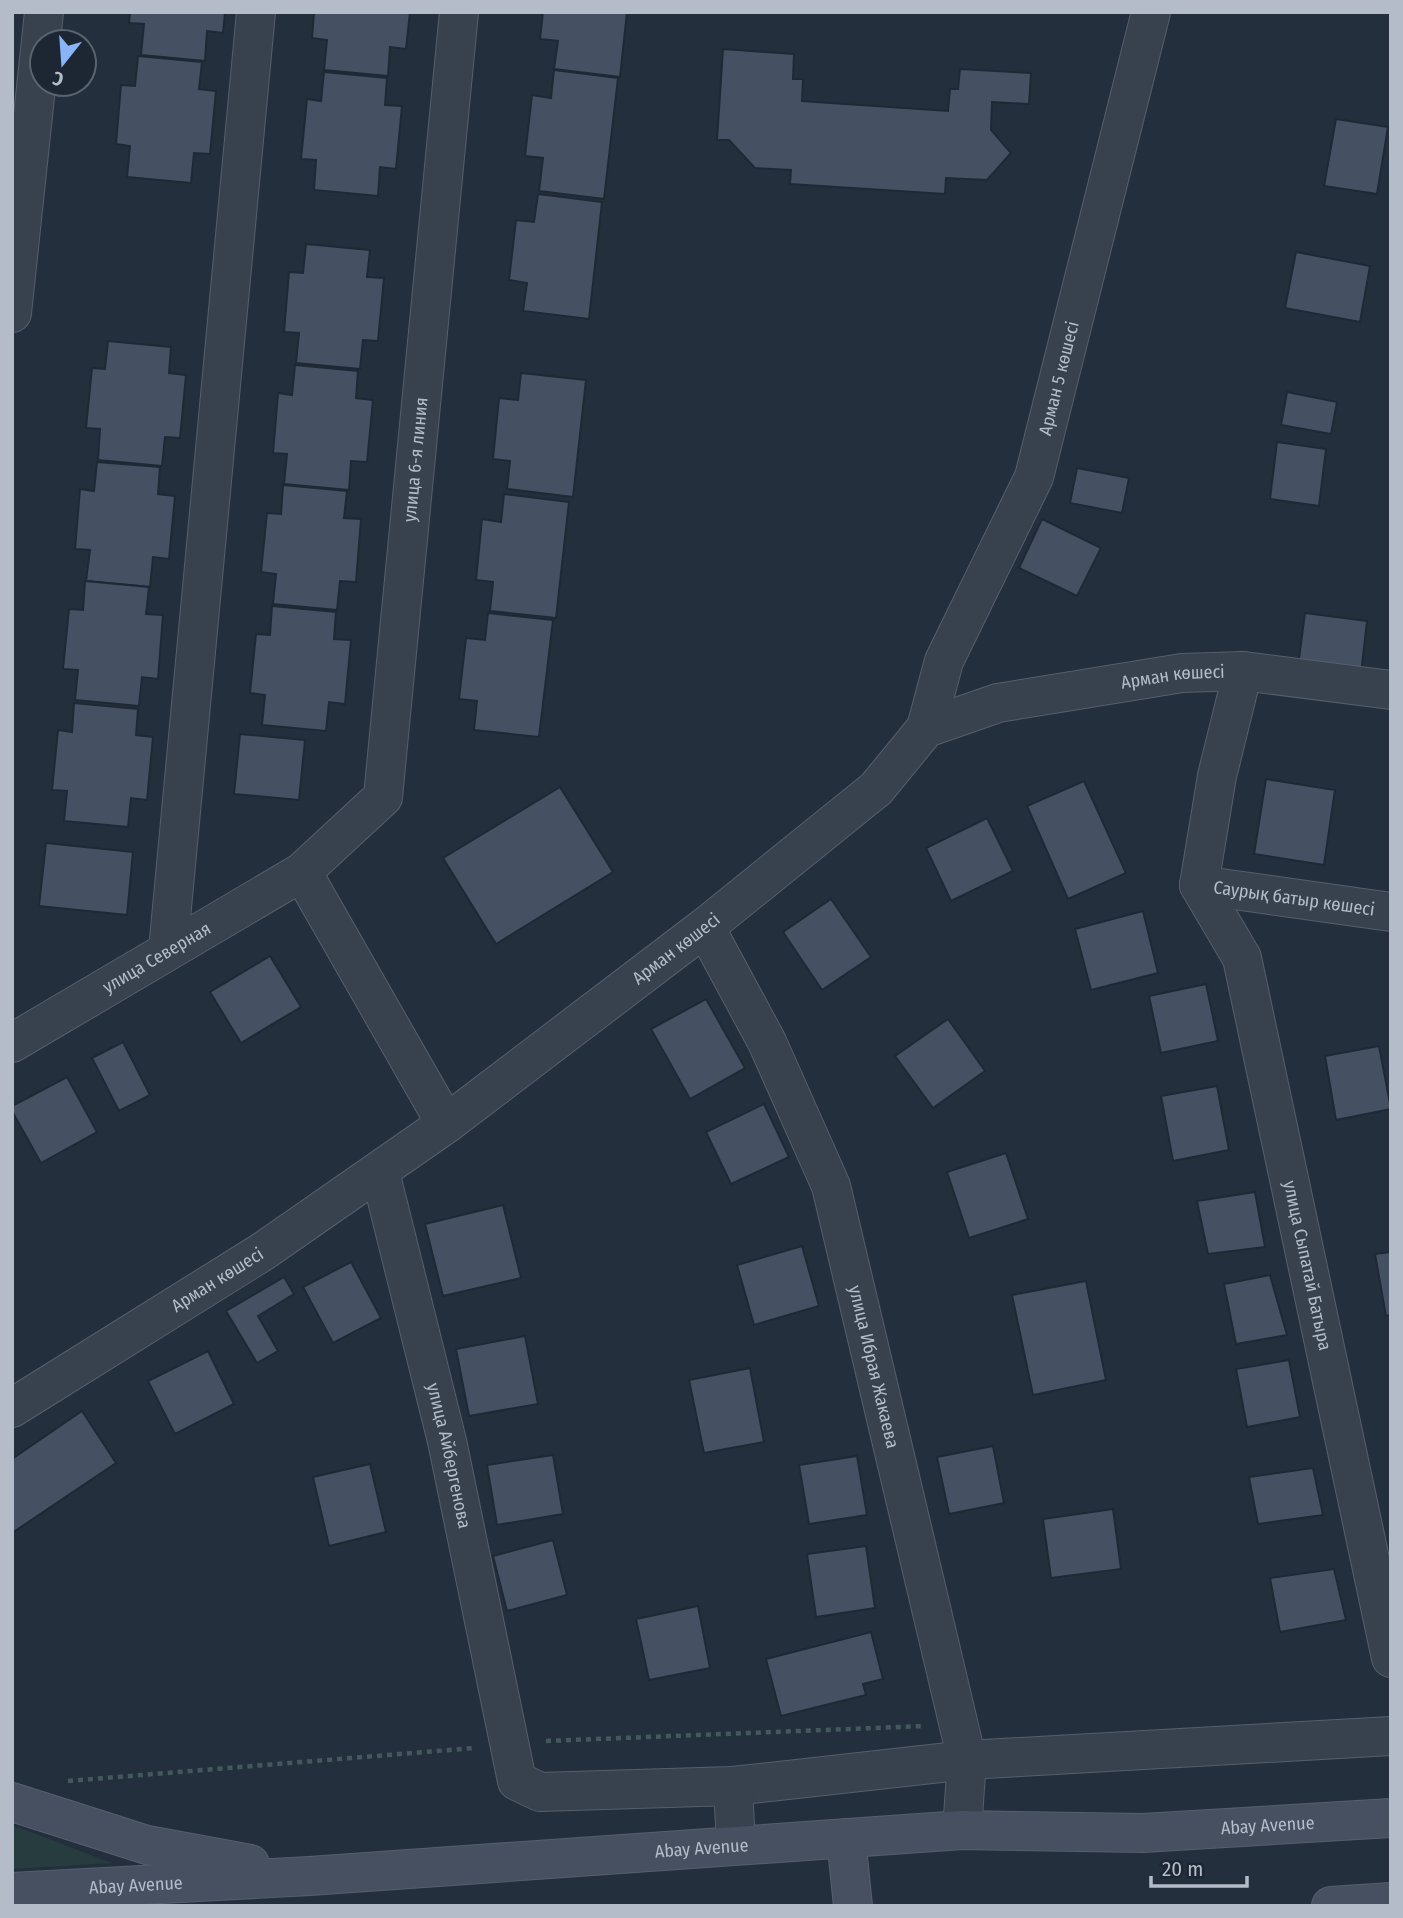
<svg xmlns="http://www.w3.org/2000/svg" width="1403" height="1918" font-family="'Fira Sans Condensed',sans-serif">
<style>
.green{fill:#263c3f}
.building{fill:#455162;stroke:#1f2835;stroke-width:2}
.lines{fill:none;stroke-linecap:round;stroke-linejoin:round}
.minor-casing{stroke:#565f6c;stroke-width:40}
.secondary-casing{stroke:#565f6c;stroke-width:40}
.path{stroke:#44595c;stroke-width:4.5;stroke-dasharray:5 5;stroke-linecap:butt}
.minor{stroke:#38414e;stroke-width:38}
.secondary{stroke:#465061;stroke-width:38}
.labels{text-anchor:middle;stroke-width:7;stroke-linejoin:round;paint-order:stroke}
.street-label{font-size:18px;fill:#b4bcc9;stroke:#1d2633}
</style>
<rect width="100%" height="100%" fill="#242f3e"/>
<path class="green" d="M12 1825 112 1863 12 1869Z"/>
<g class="building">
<path d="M130 12H225L223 33 207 31 205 61 141 55 144 24 129 23Z"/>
<path d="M314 12H410L406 49 390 47 388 76 324 70 327 40 312 38Z"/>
<path d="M543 12H627L620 77 554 69 558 41 540 39Z"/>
<path d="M723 49 794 54 793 79H803L802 101 948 111 950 89H958L960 69 1031 73 1029 104 992 102 991 130 1011 153 987 180 946 178 945 194 790 184 791 170 755 168 729 140H717Z"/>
<path d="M138 56 202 62 199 89 216 91 210 154 194 153 191 183 127 177 130 146 116 144 121 85 135 86Z"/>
<path d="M554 70 618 78 604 199 539 191 543 158 525 156 532 95 551 98Z"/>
<path d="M324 72 387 78 385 105 402 106 396 169 380 167 378 196 314 190 316 160 301 159 307 99 321 101Z"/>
<path d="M1336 119 1388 127 1377 194 1324 186Z"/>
<path d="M538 194 602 202 589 319 523 311 527 283 509 280 516 220 534 222Z"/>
<path d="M306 244 370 250 367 277 384 278 378 341 363 340 360 369 296 363 299 333 284 332 289 272 303 273Z"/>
<path d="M1296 252 1370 266 1360 322 1285 308Z"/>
<path d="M108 341 171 347 169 373 186 375 180 438 165 437 162 466 98 460 100 429 86 428 92 368 105 369Z"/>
<path d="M295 365 358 371 356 398 373 400 367 462 351 461 349 490 284 484 287 454 273 453 278 393 292 395Z"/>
<path d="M521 373 586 380 573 497 507 489 510 461 493 459 499 398 518 400Z"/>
<path d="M1287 392 1337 402 1331 434 1281 425Z"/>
<path d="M1277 442 1326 449 1319 506 1270 499Z"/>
<path d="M97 462 160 467 158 494 175 496 169 559 153 557 150 587 86 581 90 550 75 549 80 489 94 491Z"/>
<path d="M1077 468 1129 478 1122 513 1070 503Z"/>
<path d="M283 485 347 491 344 518 361 519 356 582 340 581 337 610 273 604 276 574 261 572 267 513 281 514Z"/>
<path d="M504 494 569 502 556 618 490 611 493 582 476 580 482 519 501 522Z"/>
<path d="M1042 519 1101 548 1077 596 1019 568Z"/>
<path d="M85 581 149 587 146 614 163 615 158 679 142 677 139 706 75 700 78 670 63 669 69 609 83 610Z"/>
<path d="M272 606 336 612 334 639 351 640 345 704 329 702 326 731 262 725 265 695 250 693 256 634 270 635Z"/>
<path d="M488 613 553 620 539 737 474 730 477 701 459 699 466 638 485 640Z"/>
<path d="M1305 613 1367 621 1361 674 1298 666Z"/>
<path d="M74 703 138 709 136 735 153 737 147 800 131 798 128 827 64 821 67 791 52 790 58 730 72 732Z"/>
<path d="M240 734 305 740 299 800 234 794Z"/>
<path d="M1266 779 1335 790 1324 865 1254 854Z"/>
<path d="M1084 781 1126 873 1068 899 1027 806Z"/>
<path d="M560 787 613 872 496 944 443 858Z"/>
<path d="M987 818 1013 871 951 901 926 848Z"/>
<path d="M46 843 133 852 127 915 39 906Z"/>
<path d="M831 899 871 957 822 990 783 932Z"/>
<path d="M1143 911 1158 973 1091 990 1075 929Z"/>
<path d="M270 956 301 1007 241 1043 210 992Z"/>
<path d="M1206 984 1218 1041 1161 1053 1149 996Z"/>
<path d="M706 999 745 1068 690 1099 651 1029Z"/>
<path d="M948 1019 985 1071 933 1108 895 1056Z"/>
<path d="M123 1042 150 1095 119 1111 92 1058Z"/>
<path d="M1379 1046 1391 1109 1336 1120 1325 1056Z"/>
<path d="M67 1077 97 1132 41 1163 12 1111V1106Z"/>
<path d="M1217 1086 1229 1150 1173 1161 1161 1096Z"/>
<path d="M764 1104 789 1157 731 1184 706 1132Z"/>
<path d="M1006 1153 1028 1219 969 1238 947 1172Z"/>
<path d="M1255 1192 1265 1247 1208 1254 1197 1201Z"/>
<path d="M503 1205 521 1278 443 1296 425 1224Z"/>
<path d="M802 1246 819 1306 754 1325 737 1265Z"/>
<path d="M1391 1252V1315L1386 1316 1375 1254Z"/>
<path d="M351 1262 381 1318 333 1343 303 1287Z"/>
<path d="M1270 1275 1287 1335 1236 1344 1224 1284Z"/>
<path d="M284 1277 294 1294 258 1316 278 1351 257 1363 226 1311Z"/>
<path d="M1086 1281 1106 1380 1033 1395 1012 1295Z"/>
<path d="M525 1336 538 1404 469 1416 456 1349Z"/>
<path d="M208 1351 234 1404 175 1434 148 1381Z"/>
<path d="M1289 1360 1300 1417 1247 1427 1236 1369Z"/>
<path d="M750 1368 764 1442 704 1453 689 1380Z"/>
<path d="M82 1411 116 1463 12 1533V1459Z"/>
<path d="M993 1446 1004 1503 949 1514 937 1457Z"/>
<path d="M553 1455 563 1514 497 1525 487 1465Z"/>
<path d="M857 1456 867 1515 809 1524 799 1465Z"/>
<path d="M370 1464 386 1532 329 1546 313 1477Z"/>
<path d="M1313 1468 1323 1515 1258 1524 1249 1477Z"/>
<path d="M1113 1509 1121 1569 1051 1578 1043 1519Z"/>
<path d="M553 1540 567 1595 507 1611 493 1556Z"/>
<path d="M866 1546 875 1608 816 1617 807 1554Z"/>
<path d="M1334 1569 1346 1620 1280 1632 1270 1578Z"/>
<path d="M698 1606 710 1668 649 1680 636 1619Z"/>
<path d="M871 1632 883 1679 863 1684 866 1695 781 1716 766 1659Z"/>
</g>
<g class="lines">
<defs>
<g id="minor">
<path d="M12 313 44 12"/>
<path id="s1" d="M926 728 944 661 1034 477 1151 12"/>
<path d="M302 872 446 1124"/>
<path id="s2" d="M1199 885 1242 958 1391 1658"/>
<path d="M1199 885 1217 776 1243 671"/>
<path id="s3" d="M1199 885 1391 912"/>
<path id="s4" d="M705 927 767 1042 831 1186 967 1760 962 1830"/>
<path d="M168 950 256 12"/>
<path id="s5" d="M12 1043 302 872 383 797 459 12"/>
<path id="s6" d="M380 1172 447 1441 517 1781 540 1792 733 1786 967 1760 1391 1736"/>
<path id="s7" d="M12 1408 262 1252 446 1124 705 927 876 789 926 728 998 703 1182 673 1243 671 1391 690"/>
<path d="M733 1786 736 1845"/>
</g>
<g id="secondary">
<path d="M12 1802 147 1845 250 1864"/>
<path d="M846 1838 853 1906"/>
<path id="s8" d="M12 1892 310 1876 962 1830 1143 1833 1391 1818"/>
<path d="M1331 1906 1391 1902"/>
</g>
</defs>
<use href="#minor" class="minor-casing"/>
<use href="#secondary" class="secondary-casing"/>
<g class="path">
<path d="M546 1741 925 1726"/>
<path d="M68 1781 474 1748"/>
</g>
<use href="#minor" class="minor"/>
<use href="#secondary" class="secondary"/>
</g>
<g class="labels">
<g class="street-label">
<text dy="6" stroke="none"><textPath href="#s1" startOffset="376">Арман 5 көшесі</textPath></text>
<text dy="6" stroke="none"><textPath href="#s5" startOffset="786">улица 6-я линия</textPath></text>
<text dy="6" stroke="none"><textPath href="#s7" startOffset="1396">Арман көшесі</textPath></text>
<text dy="6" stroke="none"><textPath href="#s3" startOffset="96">Саурық батыр көшесі</textPath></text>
<text dy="6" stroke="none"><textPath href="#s7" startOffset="808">Арман көшесі</textPath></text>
<text dy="6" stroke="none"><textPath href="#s5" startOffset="168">улица Северная</textPath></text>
<text dy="6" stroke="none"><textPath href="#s2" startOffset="399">улица Сыпатай Батыра</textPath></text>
<text dy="6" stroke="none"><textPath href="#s7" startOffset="242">Арман көшесі</textPath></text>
<text dy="6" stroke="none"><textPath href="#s4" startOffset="474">улица Ибрая Жакаева</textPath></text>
<text dy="6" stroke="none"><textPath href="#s6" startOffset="292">улица Айбергенова</textPath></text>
<text dy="6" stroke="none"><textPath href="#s8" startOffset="1258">Abay Avenue</textPath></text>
<text dy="6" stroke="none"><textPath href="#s8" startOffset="691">Abay Avenue</textPath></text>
<text dy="6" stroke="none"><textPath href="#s8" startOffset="124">Abay Avenue</textPath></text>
</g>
</g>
<rect width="1403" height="1918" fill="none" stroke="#b4bcc9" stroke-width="28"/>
<g transform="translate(63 63) rotate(197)"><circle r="33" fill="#1d2633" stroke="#59626f" stroke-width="2"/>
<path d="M0-5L12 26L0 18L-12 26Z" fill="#8ab4f8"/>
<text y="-10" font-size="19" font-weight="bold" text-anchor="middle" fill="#b4bcc9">С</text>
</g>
<path d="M1151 1876v10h96v-10" fill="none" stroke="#b4bcc9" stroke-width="3.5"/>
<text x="1162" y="1876" font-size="21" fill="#b4bcc9" stroke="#1d2633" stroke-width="5" paint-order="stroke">20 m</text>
</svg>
